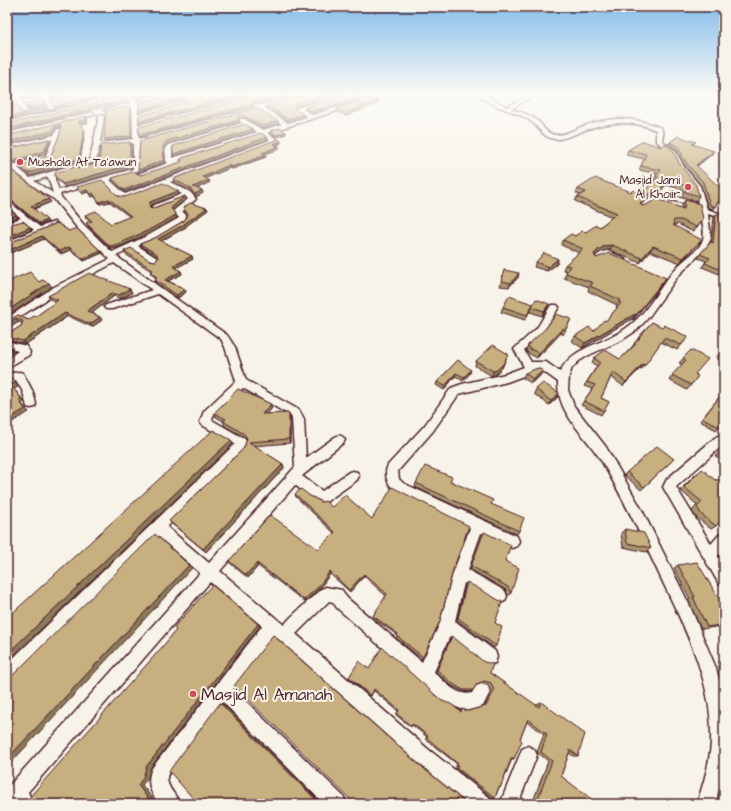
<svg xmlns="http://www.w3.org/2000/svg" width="731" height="811" font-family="'Architects Daughter',sans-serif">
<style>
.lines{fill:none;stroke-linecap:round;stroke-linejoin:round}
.minor-casing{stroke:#4a1f2b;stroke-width:3}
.minor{fill:#f7f3e8;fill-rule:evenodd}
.wall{fill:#ab966d;stroke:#4a1f2b}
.shaded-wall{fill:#8b7a59;stroke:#4a1f2b}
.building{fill:#c7af7f;stroke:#4a1f2b}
.poi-dot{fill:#d1495b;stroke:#f7f3e8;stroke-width:1.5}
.labels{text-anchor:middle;stroke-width:4;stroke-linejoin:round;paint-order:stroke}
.far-poi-label{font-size:12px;fill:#4a1f2b;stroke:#f7f3e8;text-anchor:start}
.near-poi-label{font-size:17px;fill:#4a1f2b;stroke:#f7f3e8;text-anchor:start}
</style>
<rect width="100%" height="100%" fill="#f7f3e8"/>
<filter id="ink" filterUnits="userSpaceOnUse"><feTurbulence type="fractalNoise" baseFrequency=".025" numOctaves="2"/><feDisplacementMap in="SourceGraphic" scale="8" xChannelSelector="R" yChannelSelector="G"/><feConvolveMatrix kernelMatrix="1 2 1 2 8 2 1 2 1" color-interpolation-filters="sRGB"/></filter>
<g filter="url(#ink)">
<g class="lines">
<defs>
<g id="minor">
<path d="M13 94H19L22 101 44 97 42 94H48L54 108 23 114 18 105 7 107V103L17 102ZM45 100 48 107 27 111 23 104Z"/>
<path d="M67 94H78L55 100 52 98Z"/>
<path d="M125 94H131L136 102 142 100 145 102 138 105V114L181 102 184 104 138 117V125L245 97 248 99 138 128 139 139 255 107 254 104 260 105 299 94H308L264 107 288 123 307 117 296 110V108L342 94H351L303 109 312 115 355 102 372 94H379L359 104 267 133 277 139V141L170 182 190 192 196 199 182 211 187 216 185 221 155 239 138 246 157 258 158 260 157 262H151L132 249 116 256 227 335 235 347 246 380 299 410 304 419 306 458 335 437 339 435 343 437 345 440 343 443 302 476 322 491 349 472 353 471 357 472 359 476 357 480 323 504 311 498 295 485 220 571 284 625 290 618 321 589 326 587 342 590 347 598 422 662 440 623 453 573 470 528 395 491C388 484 383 475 388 465L425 425 451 388 462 384 505 374 524 367 514 349 537 328 551 305H557L559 307 543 332 524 350 531 362H546L560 372C572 346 603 345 625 329 648 314 659 286 678 266 686 258 700 250 703 239 705 231 702 220 700 212L698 210 699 207 663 198C655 200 649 209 640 209L639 207C658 187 676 197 698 203L695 189 678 167 672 154 656 141V130C632 120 609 121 585 130 577 133 568 138 559 139 545 140 541 130 532 122 516 110 493 109 477 94H484L507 107 530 94H537L511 109C521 112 531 115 539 122 543 127 547 134 555 135 564 136 575 129 584 126 610 116 636 117 661 128L663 134 662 141 675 150 684 167 700 186 707 209 724 215V219L708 214 711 239 705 249 678 276 648 318 637 330 622 340 589 355 579 361 572 368 569 376 568 390 574 406 606 447 642 510 689 604 716 668 724 699V772L715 804H697C704 781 712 757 711 733 711 677 683 625 660 576 642 538 624 499 602 462 587 436 557 415 558 382L540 369H537L534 372 507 382 459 394 433 431 398 471 399 479 403 483 517 536 519 541 517 546 512 548 481 533 468 570 505 591 507 596 505 601 500 603 464 583 455 621 495 651 497 657 495 663 489 665 483 663 450 636 434 672C444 681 457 697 472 693L476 686 482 684 488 686 490 692 483 706 466 711 442 701 337 608 333 602 329 601 296 634 428 749 489 797 491 804H468L416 761 274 635 233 689 344 797 346 804H324L223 702 167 776C167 789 175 792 180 804H159C150 792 146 782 152 768L262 626 210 582 28 792 34 804H7V788L200 573 158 536 13 681 7 683V664L235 444 202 425 200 422 204 411 236 381 225 347 221 339 158 294 112 309H106L104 307 106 305 152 290 114 263 60 291 7 325V318L54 287 110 259 78 229 54 199 43 193 7 166V161L14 165 46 155 53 139 7 150V146L54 135 57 129H61L60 136 51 157 18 168 30 178 90 160 99 115 104 116 100 143 133 139 132 106 107 112 104 110 131 103ZM258 109 282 124 263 130 244 119H240L239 120 242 123 168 145 165 148 166 161 168 163 138 174 141 176 181 163V161L178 160 262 134 270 140 125 194 110 180 138 171 139 142ZM246 125 257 132 172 158V147ZM133 143V169L59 190 55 180V175L94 162 97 158 99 147ZM48 177 53 193 34 181ZM104 181 119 197 126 198 164 184 182 194 152 206V210H155L186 197 188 199 173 211 179 218 149 235 112 252 84 225 61 197 60 194ZM243 388 291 416 292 419 295 467 209 563 167 527 244 451 247 442 245 439 212 420 213 416Z"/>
<path d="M95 101 97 102V104L7 126V122Z"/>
<path d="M92 112 95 114 94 115 7 137V133Z"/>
<path d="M7 200 40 227 54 222 58 224 7 247V242L34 230 25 222 7 227V223L21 218 7 206Z"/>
<path d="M602 251H608L625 259 621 261 606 256 600 261H594L593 259Z"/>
<path d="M7 341 26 346 30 352 29 355 7 368V359L18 351 7 348Z"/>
<path d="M19 372 23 373 33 392 36 404 35 407 31 408 27 407 23 392 16 380 7 382V374Z"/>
<path d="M720 435 724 437V444L676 487 711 544 719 535 724 533V549L718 556 724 566V586L719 584 663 487 667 479 716 437Z"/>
<path d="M528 746 534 749 537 755 518 804H500L522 749Z"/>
</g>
</defs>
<use href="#minor" class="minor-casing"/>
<use href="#minor" class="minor"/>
</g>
<g class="wall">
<path d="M173 94H293L260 103H253V106L140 137 139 135 248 98 245 96 140 123 188 102 185 100 140 112Z"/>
<path d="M305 94H337L296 107 295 109 303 117 288 121 268 108 267 105Z"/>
<path d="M349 94H366L358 97V99L354 101 312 113 306 109V107Z"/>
<path d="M378 103 346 116 337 112V109Z"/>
<path d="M257 108 278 124 263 128 245 118H240L238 119 239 122 168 144 164 148 165 162 139 172 140 141Z"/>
<path d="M87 118V123L80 124 85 131 80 161 30 176 21 169 20 166 51 155 60 134 61 128H56L53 134 7 145V136Z"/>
<path d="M270 131 286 134 277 137 271 133Z"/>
<path d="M49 139 50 141 45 154 14 163 7 160V149Z"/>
<path d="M267 140 125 192 113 181 112 178 137 173 141 175Z"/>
<path d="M643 141 679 163 699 196 696 201 683 197V190L666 185 657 195 645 200 641 204 642 206 682 208V205L685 200 700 224 693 232 678 224 673 225 698 244 680 263 650 251 640 263 610 250 603 251 596 255H595L596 258 666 278 663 283 633 320 632 319 582 348 572 341 575 336 594 331 606 321 617 308 616 307 617 305 588 291 589 287 564 278 567 271 563 270 565 265 579 253 561 245 563 240 586 232 600 227 612 217 575 201 577 197 580 195 576 193 578 189 631 192 641 194 654 181 653 180 657 174 639 170 644 159 626 155 628 150Z"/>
<path d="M130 142 132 145V168L65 187 56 179 55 176 99 163Z"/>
<path d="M670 142 694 144V145L712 154 697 166 722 198 713 209 708 208 701 185 685 166 676 149 669 144Z"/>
<path d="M281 143 277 145 279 149 265 154 266 157 232 169 230 168 206 178 210 182 197 188 202 190 203 193 196 197 191 191 174 182 173 179Z"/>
<path d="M7 167 51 202 34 209 48 222 40 225 8 199H7Z"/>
<path d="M77 187 118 196 125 197 178 191 179 194 151 205V209L185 196 186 199 172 210 177 218 148 234 117 248 111 249 88 226 86 223 91 222 86 218 85 215 111 224 130 217 110 202 100 204 94 196 92 197 88 192 82 194Z"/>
<path d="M183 208H207L208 210 186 226V227L161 241 192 256 193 259 176 268 181 271 182 274 168 281 185 289 186 292 178 298 156 283 155 280 156 278 151 274 150 272 151 271 125 254 124 251 149 260 156 261 158 258V257L141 246 140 244 155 238 185 220 187 215 184 211Z"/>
<path d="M716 214 724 268 719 274 702 267 706 261 698 258 700 254 711 242 714 217Z"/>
<path d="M57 223 102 253 84 261 70 250 61 254 44 239 21 249 7 254V244Z"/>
<path d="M558 259 557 264 547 271 534 267 536 262Z"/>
<path d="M504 270 518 278 509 287 500 286Z"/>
<path d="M130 289 132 293 120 299 114 296 92 313 100 317 102 320 92 327 68 316 26 344 8 340 7 338V335L21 326 22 323 19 322 7 329 18 315 28 320 35 317 56 302 50 299 48 296Z"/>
<path d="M503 307 531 309 525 320 501 312Z"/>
<path d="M532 307 547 308 542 316 530 312Z"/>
<path d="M571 319 563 335 561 333 537 358 528 353 526 350 528 345Z"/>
<path d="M652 322 685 341 677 350 661 342 642 369H640L623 386 611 377 601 398 609 402 601 415 581 405 592 389 584 386 597 366 592 363 594 358 620 359 632 347 639 337Z"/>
<path d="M724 347V362L716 358Z"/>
<path d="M691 350 695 374 698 376 687 390 669 380 682 364 679 363Z"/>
<path d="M508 354 502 368 495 375 492 376 475 366 476 361Z"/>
<path d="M458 360 470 373 463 381 455 376 444 390 436 385 437 382Z"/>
<path d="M525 373 540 376 531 383 523 378Z"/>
<path d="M536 389 559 393 557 398 549 405 534 394Z"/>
<path d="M724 391V421L716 430 700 421Z"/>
<path d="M272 408 267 414 289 413 290 417V443L254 446 283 464 284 468 206 552 172 524 169 521 244 448 247 439 246 438 225 426 223 421 216 417 214 413Z"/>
<path d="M724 447V462L715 456Z"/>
<path d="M674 459 641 490 624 475 627 472Z"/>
<path d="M697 473 715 480H721L724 478V517L716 526 711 529 696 517 692 511 697 505 680 490Z"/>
<path d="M451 481 491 504 519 531 517 534 415 487 416 483Z"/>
<path d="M295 494 310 496 332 507 372 519 453 570 440 621 422 659 396 638 397 635 373 618V616L386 596 364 576 350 592 330 574 320 588 305 602 258 566 248 578 231 564 229 561 318 549 334 533 296 497Z"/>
<path d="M625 529 651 548 646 552 623 547 621 533Z"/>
<path d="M484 532 505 561 511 593 508 596 506 590 470 569Z"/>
<path d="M678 565 724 607V626L701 629 688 599H690L674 568Z"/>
<path d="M467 582 495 623 496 646 494 648 457 620 465 585Z"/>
<path d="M452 636 490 673 536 706 537 704 541 702 578 756H573L569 753 561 776 593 804H532L548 761 537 752 544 734 527 722 520 739 514 759H512L500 788H499L494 800 491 799 490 796 455 768 457 764 425 739 427 737 412 725 411 727 396 715 398 711 374 691 370 697 349 678V677L369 669 442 701 460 711 462 709 468 711 484 707 491 693 488 685 482 683 476 685 473 690 471 692 462 691 452 686 436 672Z"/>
</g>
<g class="shaded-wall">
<path d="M12 94 15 101 7 102V99Z"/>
<path d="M38 94H41V96L23 99 22 97Z"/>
<path d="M52 94H61L51 97 50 95Z"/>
<path d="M149 94H160L137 99 136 97Z"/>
<path d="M241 94H244L245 96 140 123 139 121Z"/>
<path d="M285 94H293L260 103V101Z"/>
<path d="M329 94H337L296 107 295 111V104Z"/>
<path d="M359 94H366L358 97V99L354 101 312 113V111Z"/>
<path d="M94 97 95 100 55 109 54 107Z"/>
<path d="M184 97 185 100 140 112 139 110Z"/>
<path d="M128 100 129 102 107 108V106L89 110V111L7 131V129L88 108 107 103Z"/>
<path d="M253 100V106L140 137 139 135Z"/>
<path d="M378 100V103L346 116V113Z"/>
<path d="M45 104 46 106 28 109 27 107Z"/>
<path d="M130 106 131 108V138L105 141 104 139Z"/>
<path d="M47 108 48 111 7 120V118Z"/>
<path d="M303 114V117L288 121V119Z"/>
<path d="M86 116 87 118V123L79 124 78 122Z"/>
<path d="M239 120V122L168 144 164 148 165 162 139 172 138 170 167 141Z"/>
<path d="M278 121V124L263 128V126Z"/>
<path d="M60 125 61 128H56L53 134 7 145V142L55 126Z"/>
<path d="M84 129 85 131 80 161 30 176 28 173Z"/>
<path d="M253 129V132L174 156 173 154Z"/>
<path d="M286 132V134L277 137 276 135Z"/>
<path d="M267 137V140L125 192 124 190Z"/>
<path d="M49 139 50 141 45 154 14 163 13 161Z"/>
<path d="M281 141V143L274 146 273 144Z"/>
<path d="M130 142 132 145V168L65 187 63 184 130 165Z"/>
<path d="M279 146V149L263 155 262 153Z"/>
<path d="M714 151 712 154 695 168 696 165Z"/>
<path d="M266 155V157L232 169V167Z"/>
<path d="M229 165 230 168 204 179 203 177Z"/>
<path d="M209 180 210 182 194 190 193 187Z"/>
<path d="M669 180 666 185 657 195 645 200 638 208 640 203 647 195Z"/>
<path d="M87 190 88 192 82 194 80 192Z"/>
<path d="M202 190 203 193 196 197 195 194Z"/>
<path d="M178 191 179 194 151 205 150 210 149 207 150 202Z"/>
<path d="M93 193 94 196 92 197 90 194Z"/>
<path d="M185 196 186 199 172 211 171 208Z"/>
<path d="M49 199 51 202 33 209 31 206Z"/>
<path d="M109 199 110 202 100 204 99 202Z"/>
<path d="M207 208 208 210 186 226V227L159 242 158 239 184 224Z"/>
<path d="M16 215 18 217 7 222V218Z"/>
<path d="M176 215 177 218 148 234 117 248 111 249 110 246Z"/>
<path d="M703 219 700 224 693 232 696 227Z"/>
<path d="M47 220 48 222 40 225 39 223Z"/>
<path d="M30 227 31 230 7 240V237Z"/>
<path d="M42 236 44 239 21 249 7 254V251Z"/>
<path d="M702 240 698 244 680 263 683 258Z"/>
<path d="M612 245 610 250 603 251 596 255 592 259 594 254 598 250 605 246Z"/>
<path d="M653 246 650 251 640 263 642 258Z"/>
<path d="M69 247 70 250 61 254 59 251Z"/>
<path d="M101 251 102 253 84 261 83 259Z"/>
<path d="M192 256 193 259 174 269 173 266Z"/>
<path d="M558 259 557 264 547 271 548 267Z"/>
<path d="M181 271 182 274 166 282 165 280Z"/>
<path d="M519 273 518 278 509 287 511 283Z"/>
<path d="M666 278 663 283 633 320 636 315Z"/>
<path d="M49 283 52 287 7 316V311Z"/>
<path d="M130 289 132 293 120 299 119 295Z"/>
<path d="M185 289 186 292 178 298 177 295Z"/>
<path d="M112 293 114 296 90 315 87 311Z"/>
<path d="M549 304 547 308 542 316 544 311Z"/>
<path d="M65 313 68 316 26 344 23 341Z"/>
<path d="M635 314 632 319 582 348 585 343Z"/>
<path d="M100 317 102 320 92 327 90 324Z"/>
<path d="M16 318 19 322 7 329V324Z"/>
<path d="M563 328 561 333 537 358 539 353Z"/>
<path d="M12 348 15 352 7 358V352Z"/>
<path d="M508 354 502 368 495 375 492 376 493 371Z"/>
<path d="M643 364 640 369 623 386 626 382Z"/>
<path d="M471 370 470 373 463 381 464 377Z"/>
<path d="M543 371 540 376 531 383 533 379Z"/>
<path d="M456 373 455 376 444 390 445 386Z"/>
<path d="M12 378 15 382 18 387 14 389 24 401 22 404 29 412 7 425V420L19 400 11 385Z"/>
<path d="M559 393 557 398 549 405 551 401Z"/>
<path d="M271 404 272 408 263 418 262 414Z"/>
<path d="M289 413 290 417V443L289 439Z"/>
<path d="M231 440 233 444 7 662V654Z"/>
<path d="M283 464 284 468 206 552 203 549Z"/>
<path d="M257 563 258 566 248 578 246 575Z"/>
<path d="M189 565 192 568 7 767V759Z"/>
<path d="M330 571V574L320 588 305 602 304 600Z"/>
<path d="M364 574V576L350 592 349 590Z"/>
<path d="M258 624 260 626 151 767 148 778 142 785 157 804H152L138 785 146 767Z"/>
<path d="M220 703 223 704 322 804H320Z"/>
</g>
<g class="building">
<path d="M7 94H12L13 98 7 99Z"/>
<path d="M20 94H38L22 97Z"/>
<path d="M74 94H124L128 100 106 105 107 103 88 108V109L7 129V124L96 103 98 100 94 97 54 107 51 98 54 99Z"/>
<path d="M134 94H149L136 97Z"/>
<path d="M173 94H241L139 121V116L188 102 189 100 184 97 139 110V103Z"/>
<path d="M245 94H285L260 101 253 100V104L139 135V127L248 98 249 96Z"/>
<path d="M305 94H329L295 104V109L303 114 288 119 267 105Z"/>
<path d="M349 94H359L355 96H358L354 98 312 111 306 107Z"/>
<path d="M368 98 378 100 346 113 337 109Z"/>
<path d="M43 100 45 104 27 107 24 103Z"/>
<path d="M16 104 21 113 47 108 7 118V106Z"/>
<path d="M130 106 131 136 104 139 106 111Z"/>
<path d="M257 108 278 121 263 126 244 116 240 115 237 118 239 120 167 141 163 146 164 160 138 170 140 141Z"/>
<path d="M86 116V120L78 122 84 129 79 159 28 173 20 166 51 155 60 134 61 127 60 125 55 126 52 131 7 142V136Z"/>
<path d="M245 124 253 129 173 154V146Z"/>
<path d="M280 128 286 132 276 135 270 131Z"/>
<path d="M261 133 267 137 124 190 112 178 136 171V173L141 175 181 162 182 158Z"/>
<path d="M678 136 696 142 692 144 714 151 696 165 718 186 724 187V195L714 207 710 205 703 182 687 164 678 147 670 142Z"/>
<path d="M49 139 44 151 13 161 7 159V149Z"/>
<path d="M278 139 281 141 273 144 279 146 262 153 266 155 232 167 229 165 203 177 209 180 193 187 202 190 195 194 190 188 173 179Z"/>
<path d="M643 141 661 147 665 144 673 150 679 163 696 185 699 196 685 192 686 186 669 180 659 190 647 195 640 203 642 206 646 205 657 199 684 209 685 200 700 204 703 219 696 227 681 220H674L673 225 702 240 683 258 653 246 642 258 612 245 605 246 598 250 594 254 596 258 609 253 666 278 636 315 635 314 585 343 575 336 589 327 594 331 604 320 606 321 621 303 618 302 620 300 590 286 593 283 566 273 570 266 565 265 583 249 563 240 571 234 575 236 582 231 586 232 596 225 600 227 617 213 577 197 586 192 578 189 595 178 631 192 633 190 641 194 658 177 656 176 661 170 641 166 646 154 628 150Z"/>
<path d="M130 142V165L63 184 55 176V173L78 166 77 169 99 163 101 145Z"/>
<path d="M7 167 49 199 31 206 47 220 39 223 7 197Z"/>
<path d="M102 180 118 196 125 197 163 183 178 191 150 202 149 207 151 209 185 196 171 208 176 215 147 231 115 245 110 246 86 223 92 221 85 215 96 211 111 224 131 216 109 199 99 202 93 193 90 194 87 190 80 192 77 187Z"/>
<path d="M190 203 207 208 184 224H185L158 239 192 256 173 266 181 271 165 280 185 289 177 295 155 280 157 277 150 272 153 270 124 251 131 248 149 260 156 261 158 258 157 254 140 244 155 238 185 220 188 214 183 208Z"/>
<path d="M7 207 16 215 7 218Z"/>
<path d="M716 214 724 216V267L721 270 705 263 710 258 700 254 711 242 713 243Z"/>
<path d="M23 221 30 227 7 237V225Z"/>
<path d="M57 223 69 231 76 228 101 251 83 259 69 247 59 251 42 236 19 246 7 251V244Z"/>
<path d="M544 253 558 259 548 267 536 262Z"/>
<path d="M504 270 519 273 511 283 502 281Z"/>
<path d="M30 272 39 282 42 280 49 283 7 311V282Z"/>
<path d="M89 273 130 289 119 295 112 293 87 311 100 317 90 324 65 313 23 341 7 337V335L21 326 23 321 16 318 7 324V321L18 315 28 320 34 316 35 317 58 300 48 296Z"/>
<path d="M509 296 533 304 527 315 503 307Z"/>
<path d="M536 299 549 304 544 311 532 307Z"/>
<path d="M556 314 571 319 565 330 563 328 539 353 530 349 528 345 546 328Z"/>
<path d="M652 322 662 327 664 325 688 337 681 345 664 338 645 365 643 364 626 382 613 372 601 398 609 402 604 411 584 401 595 385 587 382 600 362 594 358 605 350 620 359 636 344 634 343 640 338 639 337Z"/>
<path d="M493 345 508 354 504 363 497 370 493 371 476 361Z"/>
<path d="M7 347 12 348 7 352Z"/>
<path d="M724 347V357L719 354Z"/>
<path d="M691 350 708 359 695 374 698 376 691 385 672 375 686 360 683 358Z"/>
<path d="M458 360 471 370 464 377 456 373 445 386 437 382Z"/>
<path d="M538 368 543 371 533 379 525 373Z"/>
<path d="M12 378 15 383 11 385 21 398 19 400 25 409 7 420V379Z"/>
<path d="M543 383 559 393 551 401 536 389Z"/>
<path d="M238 389 271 404 262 414 289 413V439L249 442 283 464 203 549 169 521 244 448 247 438 244 434 223 421 226 419 214 413Z"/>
<path d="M724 391V421L719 427 703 418Z"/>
<path d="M213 430 231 440 7 654V618Z"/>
<path d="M657 446 674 459 644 487 627 472Z"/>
<path d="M724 448V455L720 452Z"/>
<path d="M425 466 452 477 450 481 493 500 491 504 524 518 519 531 416 483Z"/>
<path d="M702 469 715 480H722L724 479V517L716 526 701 514 697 507 702 502 684 487Z"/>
<path d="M392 487 469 526 453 570 440 621 423 657 397 636 398 634 373 616 387 594 364 574 349 590 330 571 319 586 304 600 257 563 246 575 229 561 270 515 318 549 335 532 295 494 301 489 310 496 322 502 325 501 332 507 345 495 372 519 381 504H382Z"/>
<path d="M625 529 644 533 651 548 627 543Z"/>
<path d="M484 532 511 545 505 561 519 568 511 593 508 587 471 566Z"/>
<path d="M155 534 189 565 7 759V681Z"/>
<path d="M697 562 724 607V624L707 627 693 597H695L678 565Z"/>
<path d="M467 582 502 602 495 623 502 627 496 646 458 618Z"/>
<path d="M212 585 258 624 146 767 143 778 138 785 152 804H30L27 800 163 646 176 630 174 627Z"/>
<path d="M273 635 416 762 467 804H355L234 686Z"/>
<path d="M452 636 484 662 493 664 490 673 539 707 541 702 585 734 578 756 570 750 561 776 594 801 593 804H536L552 761 541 752 547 734 528 719 520 739 522 741 514 759 512 757 500 788 499 787 494 800 493 796 457 768 458 764 427 738 428 736 413 724 411 726 397 714 399 710 374 689 371 696 349 677 359 661 369 669 382 647 442 701 451 704 461 712 462 709 468 711 486 706 494 691 491 683 484 681 477 684 473 690H463L453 684 437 670Z"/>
<path d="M220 703 320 804H198L169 771Z"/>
</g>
</g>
<linearGradient id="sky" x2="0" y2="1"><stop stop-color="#84bdeb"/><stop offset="0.45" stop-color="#fbfaf5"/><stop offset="1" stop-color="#fbfaf5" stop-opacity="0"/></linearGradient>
<rect width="731" height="208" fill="url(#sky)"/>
<g class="poi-dot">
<circle cx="20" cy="162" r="4"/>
<circle cx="688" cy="187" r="4"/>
<circle cx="193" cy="694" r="4"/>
</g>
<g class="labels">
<g class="far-poi-label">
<text x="28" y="166">Mushola At Ta'awun</text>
<text x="680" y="184" text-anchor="end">Masjid Jami<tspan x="680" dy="14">Al Khoiir</tspan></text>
</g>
<g class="near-poi-label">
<text x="201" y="700">Masjid Al Amanah</text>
</g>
</g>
<rect width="731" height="811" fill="none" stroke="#f7f3e8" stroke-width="24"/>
<rect x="12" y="12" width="707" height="787" fill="none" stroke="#4a1f2b" stroke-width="1.5" filter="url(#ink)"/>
</svg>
